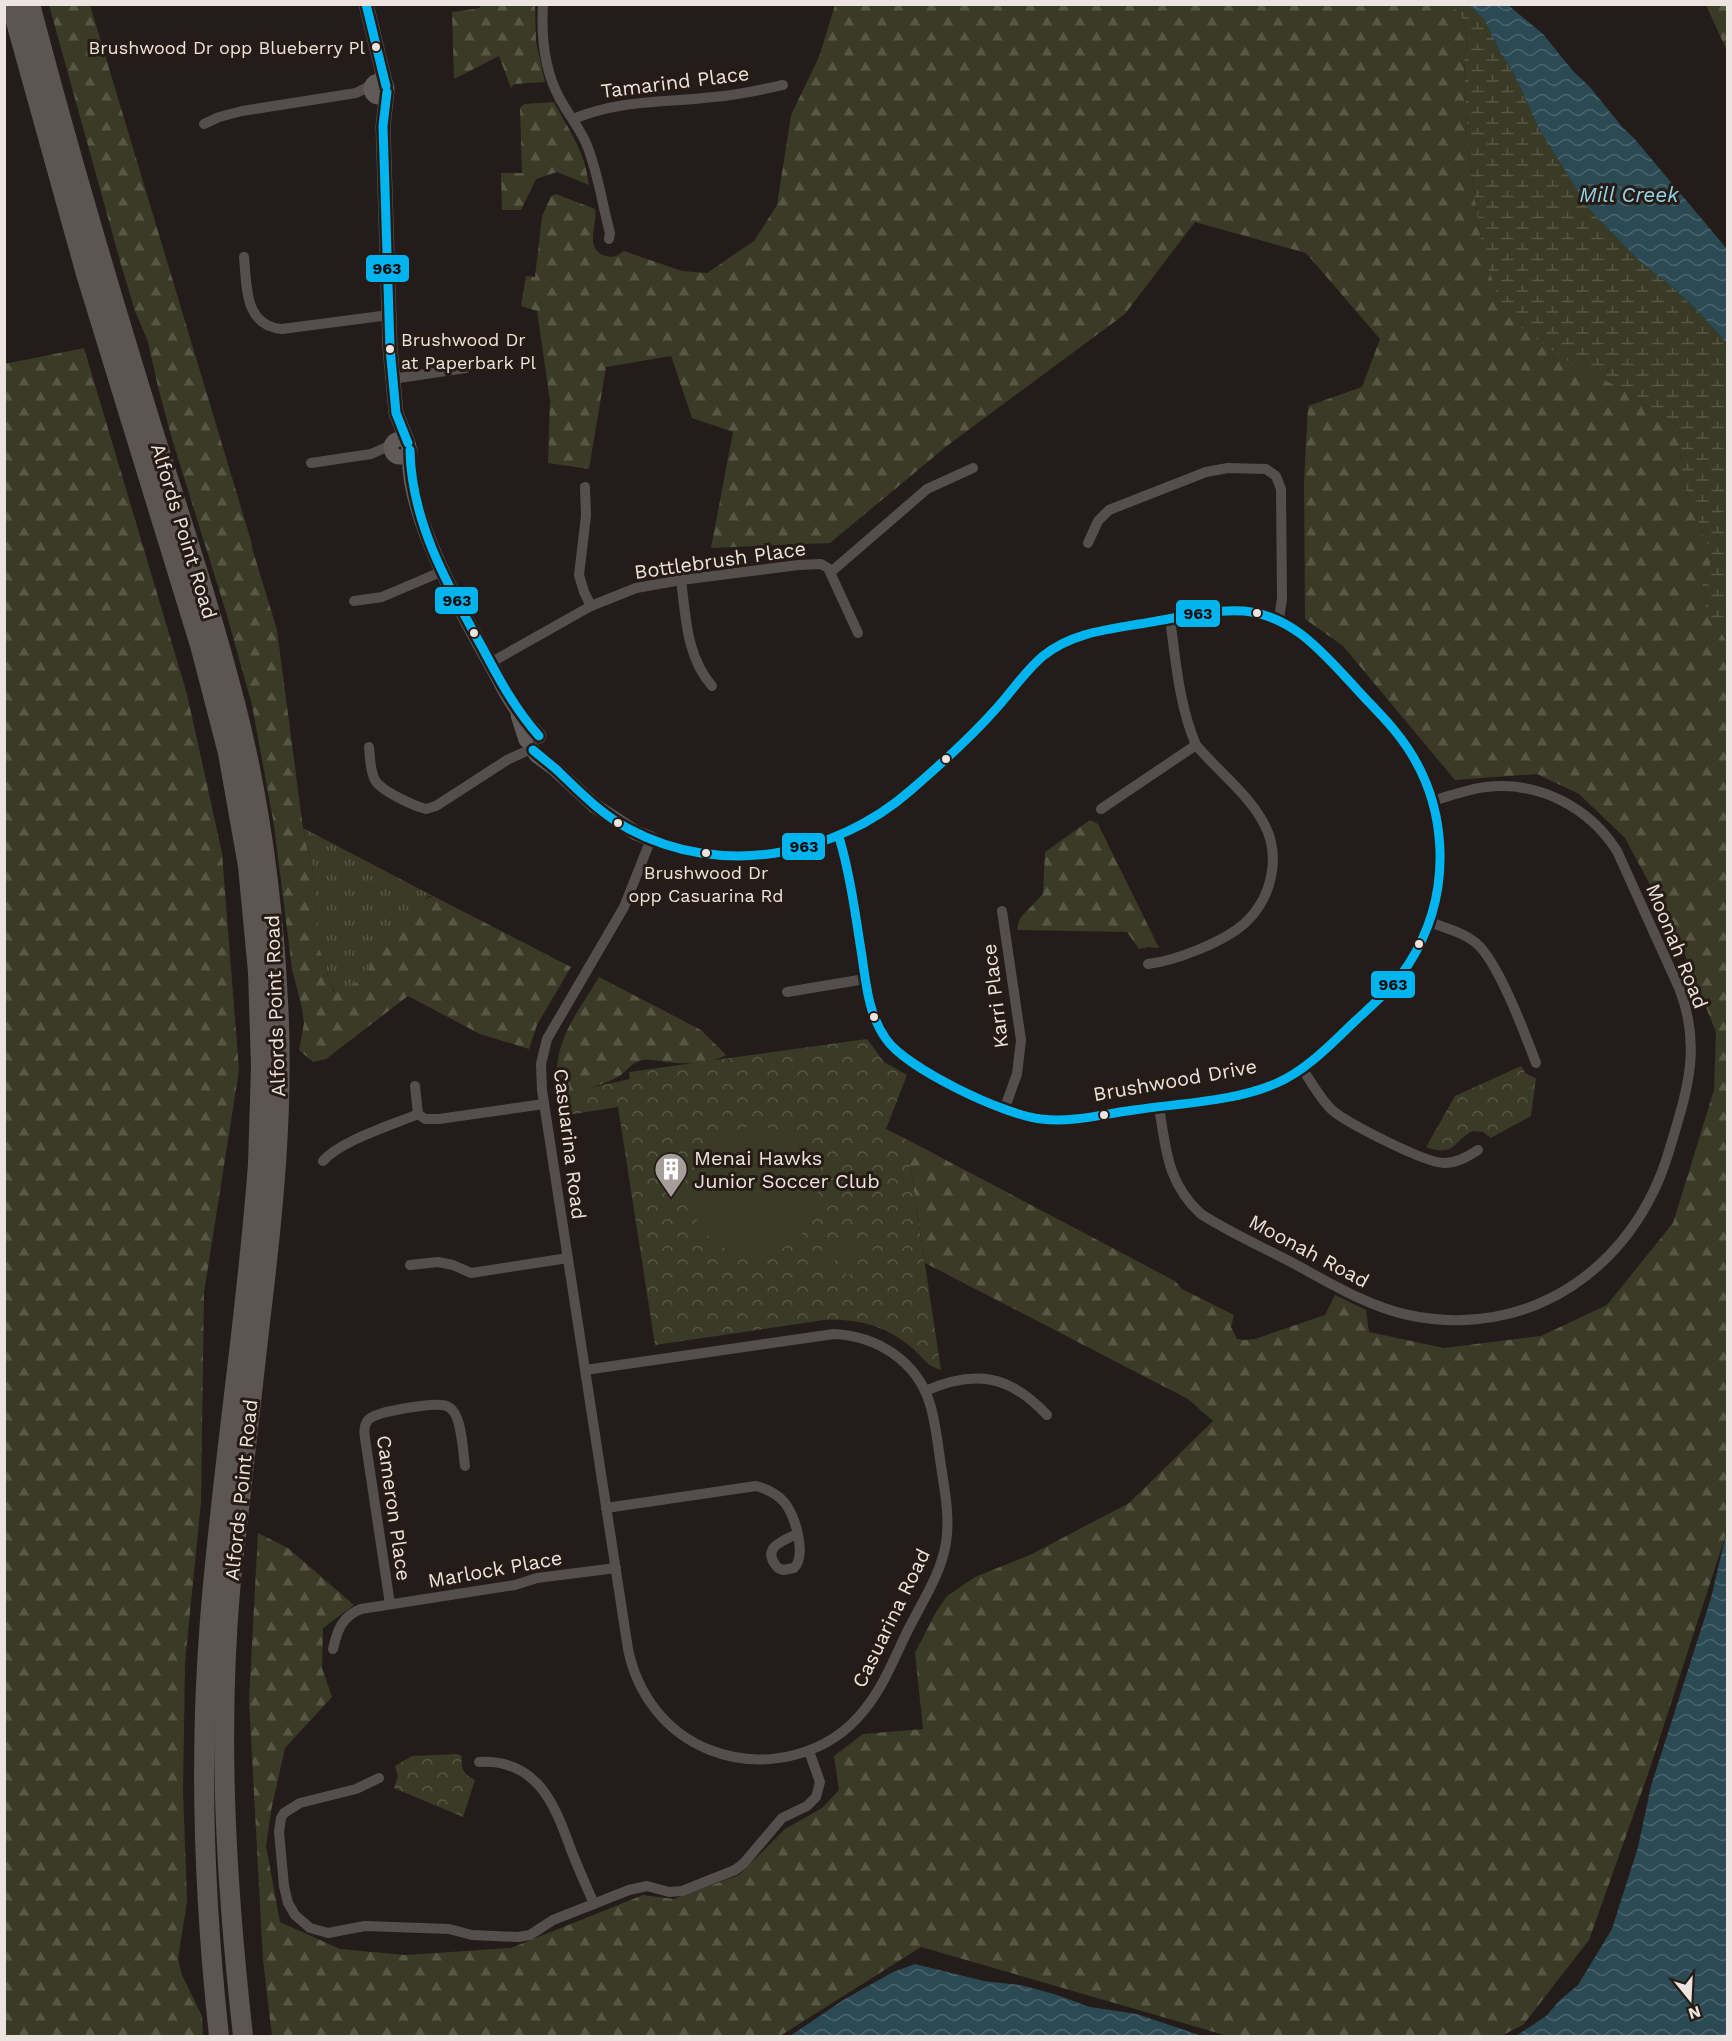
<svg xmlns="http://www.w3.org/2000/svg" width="1732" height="2041" font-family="'Work Sans',sans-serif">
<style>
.grass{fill:url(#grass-tufts)}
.forest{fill:url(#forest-firs)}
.wetland{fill:url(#wetland-marsh)}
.park{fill:url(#park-crowns)}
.pitch{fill:#393b26}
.water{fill:url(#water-waves)}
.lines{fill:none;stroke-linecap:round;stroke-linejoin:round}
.street{stroke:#544f4d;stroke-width:10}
.secondary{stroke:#605b58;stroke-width:15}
.highway{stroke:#5c5551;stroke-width:20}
.bus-1-casing{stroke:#271b16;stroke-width:14}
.bus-1{stroke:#00b5ef;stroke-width:9}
.bus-dot{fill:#ede4e0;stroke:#271b16;stroke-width:2}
.labels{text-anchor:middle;stroke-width:6;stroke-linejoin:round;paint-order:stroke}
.bus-label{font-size:18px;fill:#ede4e0;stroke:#271b16;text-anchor:end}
.street-label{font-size:20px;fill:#ede4e0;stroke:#271b16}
.poi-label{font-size:20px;fill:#ede4e0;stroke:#271b16;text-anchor:start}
.water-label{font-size:21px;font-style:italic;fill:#92d5eb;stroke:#271b16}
.line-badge{stroke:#271b16;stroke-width:2}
.pale-badge-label{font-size:16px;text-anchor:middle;font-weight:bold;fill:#111}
</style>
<defs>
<pattern id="grass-tufts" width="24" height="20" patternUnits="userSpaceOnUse" patternTransform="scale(1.5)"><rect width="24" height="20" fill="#393b26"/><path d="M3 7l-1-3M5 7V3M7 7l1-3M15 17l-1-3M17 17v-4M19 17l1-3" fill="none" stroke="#565745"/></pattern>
<pattern id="forest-firs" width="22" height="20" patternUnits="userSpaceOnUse" patternTransform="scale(1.5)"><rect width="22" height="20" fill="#393b26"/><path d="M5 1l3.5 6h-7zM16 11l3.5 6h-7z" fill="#565745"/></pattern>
<pattern id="wetland-marsh" width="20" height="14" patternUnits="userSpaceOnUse" patternTransform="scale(1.5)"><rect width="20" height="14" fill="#393b26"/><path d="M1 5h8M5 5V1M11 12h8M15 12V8" fill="none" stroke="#565745"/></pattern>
<pattern id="park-crowns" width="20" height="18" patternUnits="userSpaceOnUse" patternTransform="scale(1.5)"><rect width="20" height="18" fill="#393b26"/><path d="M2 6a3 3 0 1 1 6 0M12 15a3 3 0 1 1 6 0" fill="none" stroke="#565745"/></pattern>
<pattern id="water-waves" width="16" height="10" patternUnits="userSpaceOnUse" patternTransform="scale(1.5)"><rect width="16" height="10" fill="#2c4a54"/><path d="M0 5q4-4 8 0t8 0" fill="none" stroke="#4b646c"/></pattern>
</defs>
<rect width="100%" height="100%" fill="#231c1a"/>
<path class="grass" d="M303 828 433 896H429C402 920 370 939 368 978L335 993 328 977 326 964 318 948V926L312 863 307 848Z"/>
<g class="forest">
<path d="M49 5H90L252 544V548L277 630 303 828 307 848 312 863 318 926V947L326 964 328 977 334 992 368 978C369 969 369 959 374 950 381 938 420 898 433 896L571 967 537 1025 529 1049 480 1034 408 996 326 1059 313 1062 299 1050 304 1023 302 1008 292 969 274 825 252 705 226 612 172 439 158 387 148 342 135 311 122 268Z"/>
<path d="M480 5H535L536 42 545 82 514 84 511 88 499 56 454 79 452 12 480 8Z"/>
<path d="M835 5H1453L1461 16 1468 38 1464 56 1467 139 1482 249 1535 337 1583 370 1592 372 1634 395 1654 412 1673 422 1679 430 1681 437 1679 449 1682 462V479L1712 557 1710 567 1703 585 1716 623 1727 642V1531L1648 1774 1589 1940 1523 2025 1501 2036H1228L921 1947 780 2036H272L263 1960 249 1700 258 1533 288 1548 354 1605 323 1628 322 1668 332 1697 285 1748 271 1811 266 1846 280 1922 340 1949 405 1955 511 1948 643 1895 674 1899 739 1875 785 1829 822 1808 839 1790 834 1756 863 1734 923 1729 915 1653 936 1612 947 1596 975 1577 1030 1555 1129 1503 1213 1421 1188 1399 925 1263 906 1139 1175 1281 1182 1289 1234 1315 1231 1327 1237 1339 1244 1340 1255 1339 1325 1315 1335 1295 1366 1310 1369 1332 1444 1348 1541 1336 1607 1305 1673 1223 1714 1090 1716 1032 1677 935 1625 838 1579 794 1537 774 1455 780 1343 646 1305 619 1304 481 1308 406 1362 387 1380 339 1306 253 1195 222 1125 314 948 445 830 543 711 548 733 432 692 418 671 356 606 367 589 469 548 463 550 401 537 311 521 306 526 276 535 277 542 216 551 196 556 194 595 209C598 225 583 250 606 256 614 258 619 255 624 251L682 271 707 273 754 241 777 205 791 115 819 57Z"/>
<path d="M1706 5H1727V51Z"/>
<path d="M554 102C570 133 584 148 589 185L557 172 536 179 521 210H502L501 173H522L520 108 524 104Z"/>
<path d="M84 348 187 694 222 853 239 1070 204 1293 201 1502 185 1663 183 1791 187 1901 178 1959 182 1975 202 2016 203 2036H5L4 364Z"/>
<path d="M1090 820 1098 824 1159 948 1148 947 1139 949 1127 932 1017 930 1020 918 1043 894 1045 852Z"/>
<path d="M599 977 701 1030 726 1055C709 1065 685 1064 666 1062 659 1061 650 1059 643 1060 629 1063 628 1072 616 1078 598 1087 578 1091 558 1095 551 1042 573 1021 599 977Z"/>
</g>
<path class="wetland" d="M1453 5H1468L1484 19 1500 52 1514 74 1539 129 1589 209 1641 263 1670 285 1700 313 1727 344V642C1718 626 1698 604 1703 584 1706 575 1710 567 1712 557L1682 479V462L1679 449V440L1681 437 1679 430 1673 422 1654 412 1634 395 1572 364 1524 330 1502 309 1482 249 1467 139 1464 56 1468 38 1461 16Z"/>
<g class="park">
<path d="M867 1039 884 1062 907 1075 886 1129 906 1139 941 1370C926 1366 924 1358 912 1348 887 1326 857 1318 824 1320L655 1345 618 1107 561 1116 558 1095 630 1079 629 1072Z"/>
<path d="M1521 1066 1526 1074 1536 1078 1531 1116 1491 1138 1483 1132 1473 1131C1453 1140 1456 1158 1426 1147L1455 1096Z"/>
<path d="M457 1754 462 1756C460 1768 464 1775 475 1780L463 1817 394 1788 398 1776 395 1766 412 1756Z"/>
</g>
<g class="pitch">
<circle cx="754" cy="1191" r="64"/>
<path d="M853 1235 858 1273 846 1275 841 1237Z"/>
<path d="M832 1238 837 1276 826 1277 821 1240Z"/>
</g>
<g class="water">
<path d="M1468 5H1508L1543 34 1573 71 1589 86 1623 128 1633 137 1727 249V344L1700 313 1670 285 1641 263 1589 209 1539 129 1514 74 1500 52 1484 19Z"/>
<path d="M1727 1530V2036H1516L1546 2016 1561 1999 1578 1985 1612 1929 1638 1847 1651 1786 1711 1598Z"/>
<path d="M915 1964 984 1981 1021 1985 1054 1994 1090 2007 1137 2014 1202 2036H790L845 1999 893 1972Z"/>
</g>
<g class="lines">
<g class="street">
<path d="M543 4C541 37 544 70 560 99 568 114 579 127 586 143 598 171 602 204 610 233L609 239"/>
<path d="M573 119C622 99 664 103 714 97 738 95 760 90 783 85"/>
<path d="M204 124 219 117 242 111 356 93 372 85"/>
<path d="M244 257C247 286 244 326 282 329L389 315"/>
<path d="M392 379 466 368"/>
<path d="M311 463 371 454 391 445"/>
<path d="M585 487 586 516 579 575 584 592 591 606"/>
<path d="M1088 543 1098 521 1109 510 1206 472 1228 468 1266 469 1276 476 1281 489 1282 598 1279 620"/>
<path d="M831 572 927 489 973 468"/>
<path d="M681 580C686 617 686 656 712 686"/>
<path d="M354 601 382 597 443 571"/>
<path d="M490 663 591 606 636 588 681 580 798 565 821 564 828 568 858 633"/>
<path d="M369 747C370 757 370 771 375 780 381 791 414 806 426 809L436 806 507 760 531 749"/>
<path d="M1101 809 1196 745"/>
<path d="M1002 911 1021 1040 1017 1074 1004 1110"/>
<path d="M1430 922C1445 928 1463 932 1476 943 1498 961 1525 1034 1536 1063"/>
<path d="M1148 964C1175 961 1224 942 1245 923 1272 898 1282 855 1263 822 1249 795 1216 769 1196 745 1179 705 1176 662 1170 619"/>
<path d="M787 992 865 979"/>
<path d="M1302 1069C1312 1082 1320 1099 1332 1110 1347 1123 1425 1163 1444 1163 1457 1163 1467 1157 1478 1150"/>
<path d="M415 1086 418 1114"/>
<path d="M1159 1107C1166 1149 1167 1183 1201 1214 1229 1232 1260 1246 1289 1261 1327 1281 1366 1306 1408 1315 1530 1341 1635 1267 1669 1151 1686 1094 1703 1048 1679 988L1617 851C1589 807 1539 781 1486 787 1468 789 1450 796 1432 801"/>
<path d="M418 1114 425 1119H439L544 1104"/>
<path d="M323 1161C340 1141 392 1125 418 1114"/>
<path d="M410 1265 438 1262 453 1265 471 1273 568 1258"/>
<path d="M585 1370 834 1334C877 1336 917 1361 930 1404 936 1424 938 1446 941 1466 945 1492 950 1517 946 1543 941 1574 922 1602 908 1630 895 1656 884 1686 865 1709 829 1756 764 1771 710 1750 666 1733 637 1694 628 1649L542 1090 541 1064 547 1039 624 907 651 839C723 865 805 861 871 820 897 805 918 784 939 764 956 748 974 732 990 715 1013 692 1029 663 1057 646 1090 627 1131 625 1168 620 1199 615 1233 606 1264 615 1305 627 1330 662 1358 692 1376 711 1396 729 1410 751 1452 817 1451 904 1406 967 1394 984 1378 998 1364 1013 1337 1039 1311 1068 1275 1084 1253 1093 1229 1096 1206 1099 1177 1104 1148 1108 1119 1112 1087 1117 1055 1124 1023 1116 995 1109 968 1093 943 1080 909 1062 883 1045 870 1008L848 868 839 837"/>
<path d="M925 1391C975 1369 1010 1375 1047 1415"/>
<path d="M606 1508 756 1486C767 1489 776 1493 784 1502 795 1514 807 1555 794 1568L783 1570 778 1568C760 1548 782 1541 797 1534"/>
<path d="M390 1604 365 1438C364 1432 364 1425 368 1420 376 1411 428 1404 441 1405 446 1405 450 1407 453 1411 462 1421 463 1453 465 1466"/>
<path d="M333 1649C337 1631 342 1616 361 1609L515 1585 537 1578 616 1568"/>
<path d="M479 1762C536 1759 554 1802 570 1847 577 1866 586 1885 594 1904"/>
<path d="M379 1778 356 1789 300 1803 284 1813 281 1818 279 1832 284 1886 288 1903 295 1915 310 1928 328 1933 365 1926 449 1929 472 1935 518 1937 530 1935 553 1920 629 1890 647 1886 669 1892 682 1891 735 1870 744 1863 782 1818 807 1806 816 1797 820 1782 809 1751"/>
</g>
<g class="secondary">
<path d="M366 4 386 86"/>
<circle cx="379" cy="89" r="8"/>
<path d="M387 92 383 126 390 348 396 413 408 443"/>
<circle cx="400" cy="448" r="9"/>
<path d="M410 450C404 509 459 607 488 659 498 676 506 696 518 711 524 720 532 728 539 736"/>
<path d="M518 715 526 740"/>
<path d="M533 750 536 755 555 769 595 806 636 833 651 839"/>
</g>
<g class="highway">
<path d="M11 4 86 274 200 645 228 753 248 866 258 972 261 1066 258 1164C247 1316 222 1467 210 1620 199 1758 204 1898 219 2036"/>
<path d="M30 4C67 145 108 285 151 424 180 517 211 609 235 703 260 800 273 900 278 1001 284 1109 273 1215 260 1322 250 1408 240 1494 231 1580 217 1733 226 1884 243 2036"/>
</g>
<defs>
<g id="bus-1">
<path d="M366 4 386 86"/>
<path d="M387 92 383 126 390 348 396 413 408 443"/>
<path d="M410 450C411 521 448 586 482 647 499 679 515 709 539 736"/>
<path d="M533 750C541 757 549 763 557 770 580 792 601 814 629 829 720 878 835 857 911 790 940 765 969 739 994 711 1011 693 1024 672 1043 656 1074 631 1113 629 1151 622 1181 617 1212 609 1244 611 1293 616 1322 652 1353 685 1367 701 1382 715 1395 731 1450 798 1455 892 1408 965 1393 988 1371 1006 1351 1025 1328 1047 1306 1070 1277 1083 1233 1102 1181 1103 1134 1110 1103 1114 1073 1123 1041 1119 1004 1115 907 1069 886 1039 867 1012 866 981 861 950 855 912 850 874 839 837"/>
</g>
</defs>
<use href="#bus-1" class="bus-1-casing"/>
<use href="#bus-1" class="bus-1"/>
</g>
<defs>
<symbol id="building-pin" viewBox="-11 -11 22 30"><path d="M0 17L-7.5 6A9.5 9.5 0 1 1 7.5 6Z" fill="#a69e9b" stroke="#271b16"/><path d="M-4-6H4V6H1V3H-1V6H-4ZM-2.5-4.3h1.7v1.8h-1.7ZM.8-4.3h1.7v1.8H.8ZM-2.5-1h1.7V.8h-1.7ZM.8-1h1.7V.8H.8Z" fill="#fff"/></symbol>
</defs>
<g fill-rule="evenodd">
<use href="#building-pin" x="652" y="1150" width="38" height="52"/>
</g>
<g class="bus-dot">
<circle cx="376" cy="47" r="5"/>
<circle cx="390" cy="349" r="5"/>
<circle cx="1257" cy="613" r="5"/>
<circle cx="474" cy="633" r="5"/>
<circle cx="946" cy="759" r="5"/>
<circle cx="618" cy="823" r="5"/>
<circle cx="706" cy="853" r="5"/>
<circle cx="1419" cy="944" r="5"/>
<circle cx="874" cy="1017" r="5"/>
<circle cx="1104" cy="1115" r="5"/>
</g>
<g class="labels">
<g class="bus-label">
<text x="365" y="54">Brushwood Dr opp Blueberry Pl</text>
<text x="401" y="346" text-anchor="start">Brushwood Dr<tspan x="401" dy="23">at Paperbark Pl</tspan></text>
<text x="706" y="879" text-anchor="middle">Brushwood Dr<tspan x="706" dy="23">opp Casuarina Rd</tspan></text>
</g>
<g class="street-label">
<text transform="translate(675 82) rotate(-7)" y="7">Tamarind Place</text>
<text transform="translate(184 531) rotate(73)" y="7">Alfords Point Road</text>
<text transform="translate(720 560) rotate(-8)" y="7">Bottlebrush Place</text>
<text transform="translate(1677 946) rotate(68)" y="7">Moonah Road</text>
<text transform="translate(995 996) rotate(-97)" y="7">Karri Place</text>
<text transform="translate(275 1006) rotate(-92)" y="7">Alfords Point Road</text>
<text transform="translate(1175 1080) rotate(-10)" y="7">Brushwood Drive</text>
<text transform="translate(570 1144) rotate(83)" y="7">Casuarina Road</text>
<text transform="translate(1309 1251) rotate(28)" y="7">Moonah Road</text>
<text transform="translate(241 1490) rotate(-84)" y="7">Alfords Point Road</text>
<text transform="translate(394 1508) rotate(82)" y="7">Cameron Place</text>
<text transform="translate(495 1569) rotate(-10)" y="7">Marlock Place</text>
<text transform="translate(891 1618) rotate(-64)" y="7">Casuarina Road</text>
</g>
<g class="poi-label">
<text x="694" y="1165">Menai Hawks<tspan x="694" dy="23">Junior Soccer Club</tspan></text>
</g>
<g class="water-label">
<text x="1629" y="202">Mill Creek</text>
</g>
</g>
<g class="line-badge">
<rect x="365" y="254" width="45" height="29" rx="6" fill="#00b5ef"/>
<rect x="434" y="586" width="45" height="29" rx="6" fill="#00b5ef"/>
<rect x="1175" y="599" width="46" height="29" rx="6" fill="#00b5ef"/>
<rect x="781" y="832" width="45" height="29" rx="6" fill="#00b5ef"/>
<rect x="1370" y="970" width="46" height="29" rx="6" fill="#00b5ef"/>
</g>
<g class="pale-badge-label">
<text x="387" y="274">963</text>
<text x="457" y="606">963</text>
<text x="1198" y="619">963</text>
<text x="804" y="852">963</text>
<text x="1393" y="990">963</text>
</g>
<rect width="1732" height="2041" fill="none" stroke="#ede4e0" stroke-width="12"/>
<g transform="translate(1690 1999) rotate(162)" stroke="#271b16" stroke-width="4.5" paint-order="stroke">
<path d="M0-4.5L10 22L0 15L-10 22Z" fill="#ede4e0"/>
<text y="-9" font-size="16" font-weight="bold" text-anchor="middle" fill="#ede4e0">N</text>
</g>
</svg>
